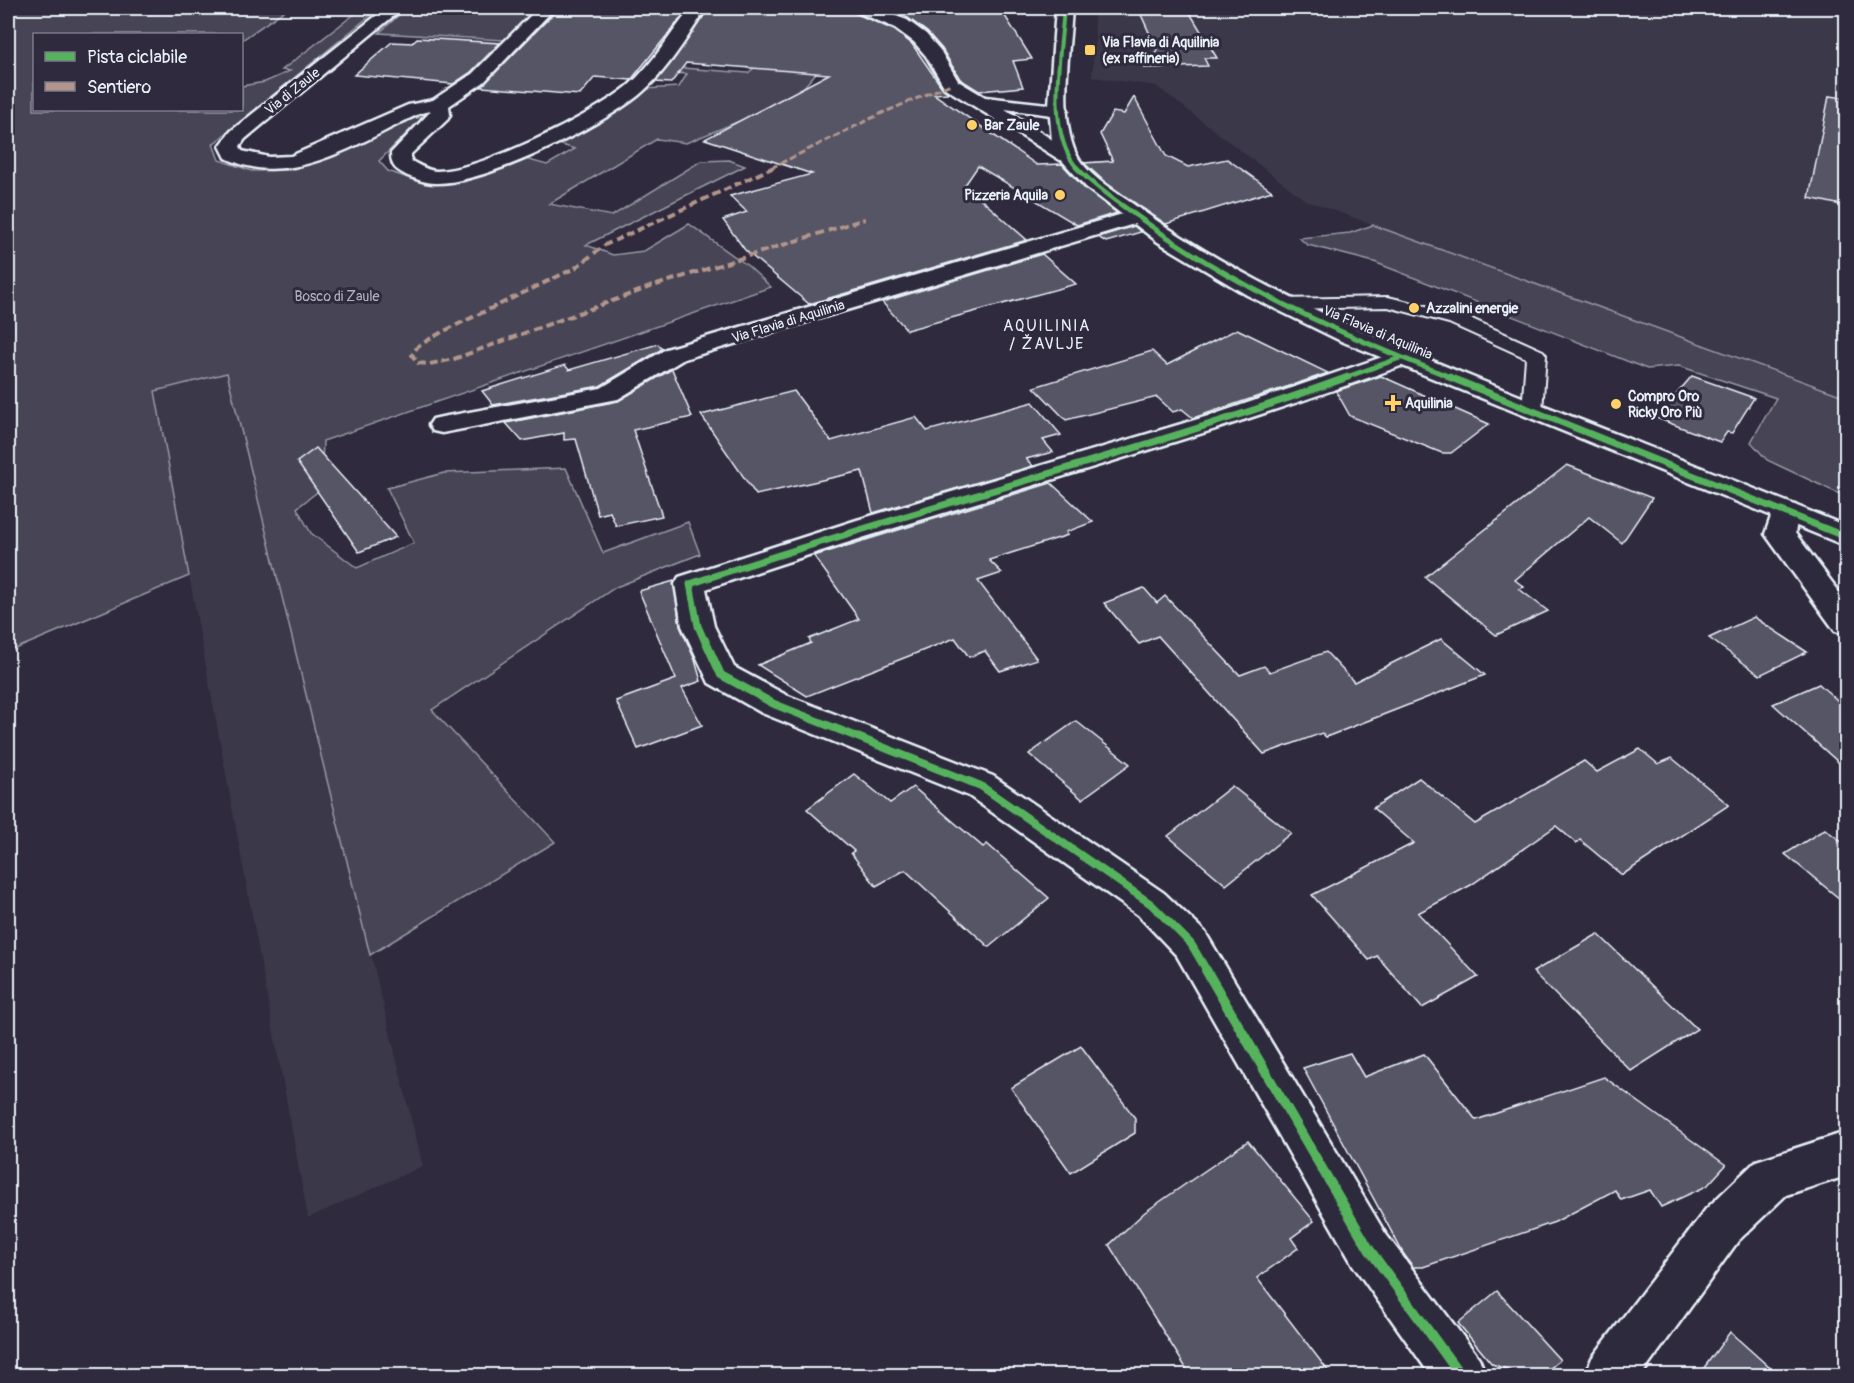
<svg xmlns="http://www.w3.org/2000/svg" width="1854" height="1383" font-family="Pangolin,sans-serif">
<style>
.built{fill:#3b3749}
.green{fill:#464455;stroke:#979aa6;stroke-width:1.5}
.building{fill:#575565;stroke:#e8f1f8;stroke-width:1.5}
.lines{fill:none;stroke-linecap:round;stroke-linejoin:round}
.lane-casing{stroke:#e8f1f8;stroke-width:4}
.street-casing{stroke:#e8f1f8;stroke-width:5}
.primary-casing{stroke:#e8f1f8;stroke-width:5}
.lane{fill:#2f2a3d;fill-rule:evenodd}
.street{fill:#2f2a3d;fill-rule:evenodd}
.primary{fill:#2f2a3d;fill-rule:evenodd}
.quiet-far1{stroke:#b2968c;stroke-width:3;stroke-dasharray:7 3;stroke-linecap:butt}
.quiet{stroke:#b2968c;stroke-width:4;stroke-dasharray:8 4;stroke-linecap:butt}
.cycleway-far4-casing{stroke:#2f2a3d;stroke-width:6}
.cycleway-far3-casing{stroke:#2f2a3d;stroke-width:8}
.cycleway-far2-casing{stroke:#2f2a3d;stroke-width:10}
.cycleway-far1-casing{stroke:#2f2a3d;stroke-width:12}
.cycleway-casing{stroke:#2f2a3d;stroke-width:14}
.cycleway-far4{stroke:#56b35d;stroke-width:4}
.cycleway-far3{stroke:#56b35d;stroke-width:5}
.cycleway-far2{stroke:#56b35d;stroke-width:7}
.cycleway-far1{stroke:#56b35d;stroke-width:8}
.cycleway{stroke:#56b35d;stroke-width:10}
.poi-dot{fill:#ffd166;stroke:#2f2a3d;stroke-width:2}
.labels{text-anchor:middle;stroke-width:6;stroke-linejoin:round;paint-order:stroke}
.far-poi-label{font-size:14px;font-weight:bold;fill:#e8f1f8;stroke:#2f2a3d;text-anchor:start}
.far-street-label{font-size:14px;fill:#e8f1f8;stroke:#2f2a3d}
.far-park-label{font-size:14px;fill:#afb4bf;stroke:#2f2a3d}
.far-quarter-label{font-size:16px;letter-spacing:1.5px;fill:#e8f1f8;stroke:#2f2a3d}
</style>
<rect width="100%" height="100%" fill="#2f2a3d"/>
<filter id="ink" filterUnits="userSpaceOnUse"><feTurbulence type="fractalNoise" baseFrequency=".0167" numOctaves="2"/><feDisplacementMap in="SourceGraphic" scale="12" xChannelSelector="R" yChannelSelector="G"/><feConvolveMatrix kernelMatrix="1 2 1 2 8 2 1 2 1" color-interpolation-filters="sRGB"/></filter>
<g filter="url(#ink)">
<g class="built">
<path d="M1093 8H1846V397L1305 200 1156 86 1092 77 1095 38Z"/>
<path d="M228 373 423 1166 308 1218 155 391Z"/>
</g>
<g class="green">
<path d="M10 8H288L242 40V34H34V110H242V86L265 82 290 71 282 70 361 9 377 10 213 144 219 160 252 171 293 170 404 120 423 117 379 161 388 171 425 184 464 182 522 158 547 165 575 149 558 144 644 89 679 87 687 74 661 72 692 33 682 68 748 73 768 57 807 62 816 73 803 88 754 115 686 143 657 139 549 204 612 216 701 161 729 160 745 166 586 245 613 255 644 251 689 224 748 266 771 287 323 441 321 489 297 508 311 533 357 568 414 543 387 488 444 473 566 468 603 553 688 522 700 554 616 587 432 710 555 842 370 955 227 373 155 391 189 576 8 652V9Z"/>
<path d="M407 8H538L504 40 379 33Z"/>
<path d="M1373 225 1846 397V497L1767 460 1751 442 1776 398 1679 366 1647 369 1374 262 1308 245 1299 238 1350 233Z"/>
</g>
<g class="building">
<path d="M559 8H689L631 80 595 77 580 95 481 87Z"/>
<path d="M709 8H851L854 13 894 30 912 44 943 89 949 93 934 94 1037 165 1062 164 1085 189 1117 213 1077 225 978 166 965 185 1027 240 809 304 745 250 723 220 747 212 730 196 812 174 705 139 829 74 686 63 671 83 656 82Z"/>
<path d="M879 8H1000L1032 59 1013 61 1023 87 979 91 960 79 942 49 927 32 908 18Z"/>
<path d="M1138 8H1187L1217 58H1204L1208 66 1144 68 1157 50Z"/>
<path d="M417 38 500 43 471 72 453 84 354 75 392 42 412 43Z"/>
<path d="M1829 96 1846 98V206L1809 198Z"/>
<path d="M1134 97 1166 156 1188 167 1227 159 1272 191 1166 224 1138 205 1105 182 1084 163 1113 161 1100 134 1113 112 1124 114Z"/>
<path d="M1134 226 1141 232 1106 242 1098 237Z"/>
<path d="M1042 254 1076 284 907 330 882 302Z"/>
<path d="M1237 329 1328 373 1193 418 1182 409 1173 412 1157 397 1066 420 1034 387 1152 351 1167 365Z"/>
<path d="M658 344 662 349 600 386 493 405 482 391 565 365 569 370Z"/>
<path d="M672 369 692 417 633 430 662 516 616 526 610 512 598 515 576 439 564 440V433L522 441 506 423 618 401Z"/>
<path d="M1381 376 1489 424 1451 453H1442L1350 416 1336 391Z"/>
<path d="M1692 376 1754 398 1732 433 1727 432 1720 442 1656 418Z"/>
<path d="M794 391 831 441 916 417 927 431 1033 402 1061 435 1043 440 1053 452 1026 459 1033 466 873 513 862 471 756 495 701 415Z"/>
<path d="M316 448 396 537 359 552 297 462Z"/>
<path d="M1567 465 1652 498 1622 543 1589 517 1515 580 1524 587 1519 589 1548 611 1496 635 1425 577Z"/>
<path d="M1051 483 1093 522 1066 532 1068 535 989 560 1002 573 978 581 1037 659 1000 671 985 651 969 657 955 638 807 696 758 665 811 643 809 639 859 619 814 556Z"/>
<path d="M674 581 680 626 695 660 701 681 682 688 702 725 638 749 616 701 676 679 639 591Z"/>
<path d="M1144 588 1157 603 1165 596 1240 675 1264 666 1270 672 1326 652 1354 682 1441 639 1485 675 1326 737 1322 733 1264 754 1158 636 1139 644 1104 603Z"/>
<path d="M1754 617 1807 652 1760 675 1709 638Z"/>
<path d="M1819 684 1846 708V769L1773 704Z"/>
<path d="M1076 721 1130 764 1082 799 1029 754Z"/>
<path d="M1640 749 1658 764 1672 758 1729 805 1622 875 1580 840 1576 843 1556 826 1471 885 1418 913 1478 977 1422 1008 1377 956 1369 960 1312 895 1414 843 1373 808 1419 778 1475 824 1584 761 1597 772Z"/>
<path d="M854 774 890 803 913 787 983 847 987 844 1049 898 989 947 905 870 876 886 851 853 854 851 807 809Z"/>
<path d="M1232 786 1291 833 1226 885 1168 836Z"/>
<path d="M1825 829 1846 845V904L1785 854Z"/>
<path d="M1598 934 1697 1029 1631 1071 1533 972Z"/>
<path d="M1081 1046 1135 1118V1133L1071 1173 1011 1088Z"/>
<path d="M1350 1053 1364 1077 1424 1054 1476 1120 1604 1077 1726 1165 1707 1186 1661 1207 1650 1190 1621 1200 1615 1190 1555 1222 1423 1267H1413L1403 1253 1303 1068Z"/>
<path d="M1248 1141 1314 1221 1291 1238 1298 1248 1257 1278 1332 1376H1191L1109 1245 1145 1212Z"/>
<path d="M1497 1291 1560 1360 1541 1376H1526L1492 1364 1458 1323Z"/>
<path d="M1730 1332 1779 1376H1698Z"/>
</g>
<g class="lines">
<defs>
<path id="lane" d="M1388 297 1463 315 1543 351 1546 355 1542 411 1539 415H1525L1522 411 1526 358 1449 323 1388 307 1282 309 1273 304 1282 299Z"/>
<g id="street">
<path d="M386 8H403L245 139 240 146 242 151 269 157 291 156 408 105 433 100 472 74 538 8H555L484 82 449 106 450 115 448 119 411 154V161C419 165 428 171 437 171 483 170 591 116 628 86 653 64 670 34 691 8H707C687 37 667 72 639 95 601 126 484 185 435 183 426 183 416 179 408 176 396 170 391 167 391 153L431 111 421 113C363 140 290 191 226 158L220 146 231 131Z"/>
<path d="M853 8H874L907 20 926 34 940 50 958 81 985 97 1066 106 1068 110 1059 116 1005 109 1077 156 1074 160H1060L945 88 926 56 914 42 895 28 855 11Z"/>
<path d="M1136 210 1144 211 1147 216 1144 221 684 359 618 399 442 433 433 431 429 425 433 419 442 417 601 388 666 349Z"/>
<path d="M1400 351 1409 353 1412 358 1409 363C1178 448 939 509 706 589L714 626 734 667 786 695 993 776 1164 893 1205 932 1385 1233 1479 1358 1486 1376H1431L1353 1265 1177 956 1138 915 969 796 762 713 709 683 682 626 675 584 679 577 857 520 1215 414Z"/>
<path d="M1785 502 1795 505 1799 511 1795 533 1846 601V634L1835 631 1765 534 1775 505Z"/>
<path d="M1846 1132V1176L1786 1195 1738 1241 1641 1376H1585L1592 1358 1706 1209 1756 1161Z"/>
</g>
<path id="primary" d="M1056 8H1072C1070 50 1058 115 1076 154 1087 176 1118 193 1137 207 1253 289 1381 341 1512 393 1624 437 1736 481 1846 526V546L1341 341 1247 295 1158 242 1086 187 1057 155 1052 141 1049 105Z"/>
</defs>
<use href="#lane" class="lane-casing"/>
<use href="#street" class="street-casing"/>
<use href="#primary" class="primary-casing"/>
<use href="#lane" class="lane"/>
<use href="#street" class="street"/>
<use href="#primary" class="primary"/>
<path class="quiet-far1" d="M771 168 880 114 951 84"/>
<path class="quiet" d="M774 167 605 245 575 268 442 332 418 346 412 355 418 363 430 364 454 359 650 287 865 219"/>
<defs>
<path id="cycleway-far4" d="M1064 8C1061 54 1045 131 1077 168"/>
<g id="cycleway-far3">
<path d="M1076 167C1096 188 1120 204 1144 221 1238 289 1345 336 1453 378"/>
<path d="M1344 378 1400 358"/>
</g>
<g id="cycleway-far2">
<path d="M1449 377 1846 537"/>
<path d="M705 642 698 626 690 584C908 510 1132 456 1348 377"/>
</g>
<path id="cycleway-far1" d="M705 640 721 675 774 704 981 786 1151 904 1191 944 1207 971"/>
<path id="cycleway" d="M1206 970 1369 1249 1461 1376"/>
</defs>
<use href="#cycleway-far4" class="cycleway-far4-casing"/>
<use href="#cycleway-far3" class="cycleway-far3-casing"/>
<use href="#cycleway-far2" class="cycleway-far2-casing"/>
<use href="#cycleway-far1" class="cycleway-far1-casing"/>
<use href="#cycleway" class="cycleway-casing"/>
<use href="#cycleway-far4" class="cycleway-far4"/>
<use href="#cycleway-far3" class="cycleway-far3"/>
<use href="#cycleway-far2" class="cycleway-far2"/>
<use href="#cycleway-far1" class="cycleway-far1"/>
<use href="#cycleway" class="cycleway"/>
</g>
</g>
<g class="poi-dot">
<rect x="1084" y="44" width="12" height="12" rx="3"/>
<circle cx="972" cy="125" r="6"/>
<circle cx="1060" cy="195" r="6"/>
<circle cx="1414" cy="308" r="6"/>
<path d="M1390 394h6v6h6v6h-6v6h-6v-6h-6v-6h6z"/>
<circle cx="1616" cy="404" r="6"/>
</g>
<g class="labels">
<g class="far-poi-label">
<text x="1102" y="47">Via Flavia di Aquilinia<tspan x="1102" dy="16">(ex raffineria)</tspan></text>
<text x="984" y="130">Bar Zaule</text>
<text x="1048" y="200" text-anchor="end">Pizzeria Aquila</text>
<text x="1426" y="313">Azzalini energie</text>
<text x="1628" y="401">Compro Oro<tspan x="1628" dy="16">Ricky Oro Più</tspan></text>
<text x="1405" y="408">Aquilinia</text>
</g>
<g class="far-street-label">
<text transform="translate(292 91) rotate(-39)" y="5">Via di Zaule</text>
<text transform="translate(788 321) rotate(-17)" y="5">Via Flavia di Aquilinia</text>
<text transform="translate(1378 332) rotate(23)" y="5">Via Flavia di Aquilinia</text>
</g>
<g class="far-park-label">
<text x="337" y="301">Bosco di Zaule</text>
</g>
<g class="far-quarter-label">
<text x="1047" y="331">AQUILINIA<tspan x="1047" dy="18">/ ŽAVLJE</tspan></text>
</g>
</g>
<rect width="1854" height="1383" fill="none" stroke="#2f2a3d" stroke-width="30"/>
<rect x="15" y="15" width="1824" height="1353" fill="none" stroke="#e8f1f8" stroke-width="2" filter="url(#ink)"/>
<rect x="33" y="33" width="210" height="78" fill="#2f2a3d" stroke="#797a88" stroke-width="1.5"/>
<rect x="45" y="52" width="30" height="9" fill="#56b35d" stroke="#797a88" stroke-width="1.5"/>
<text x="87" y="63" font-size="18" fill="#e8f1f8">Pista ciclabile</text>
<rect x="45" y="82" width="30" height="9" fill="#b2968c" stroke="#797a88" stroke-width="1.5"/>
<text x="87" y="93" font-size="18" fill="#e8f1f8">Sentiero</text>
</svg>
